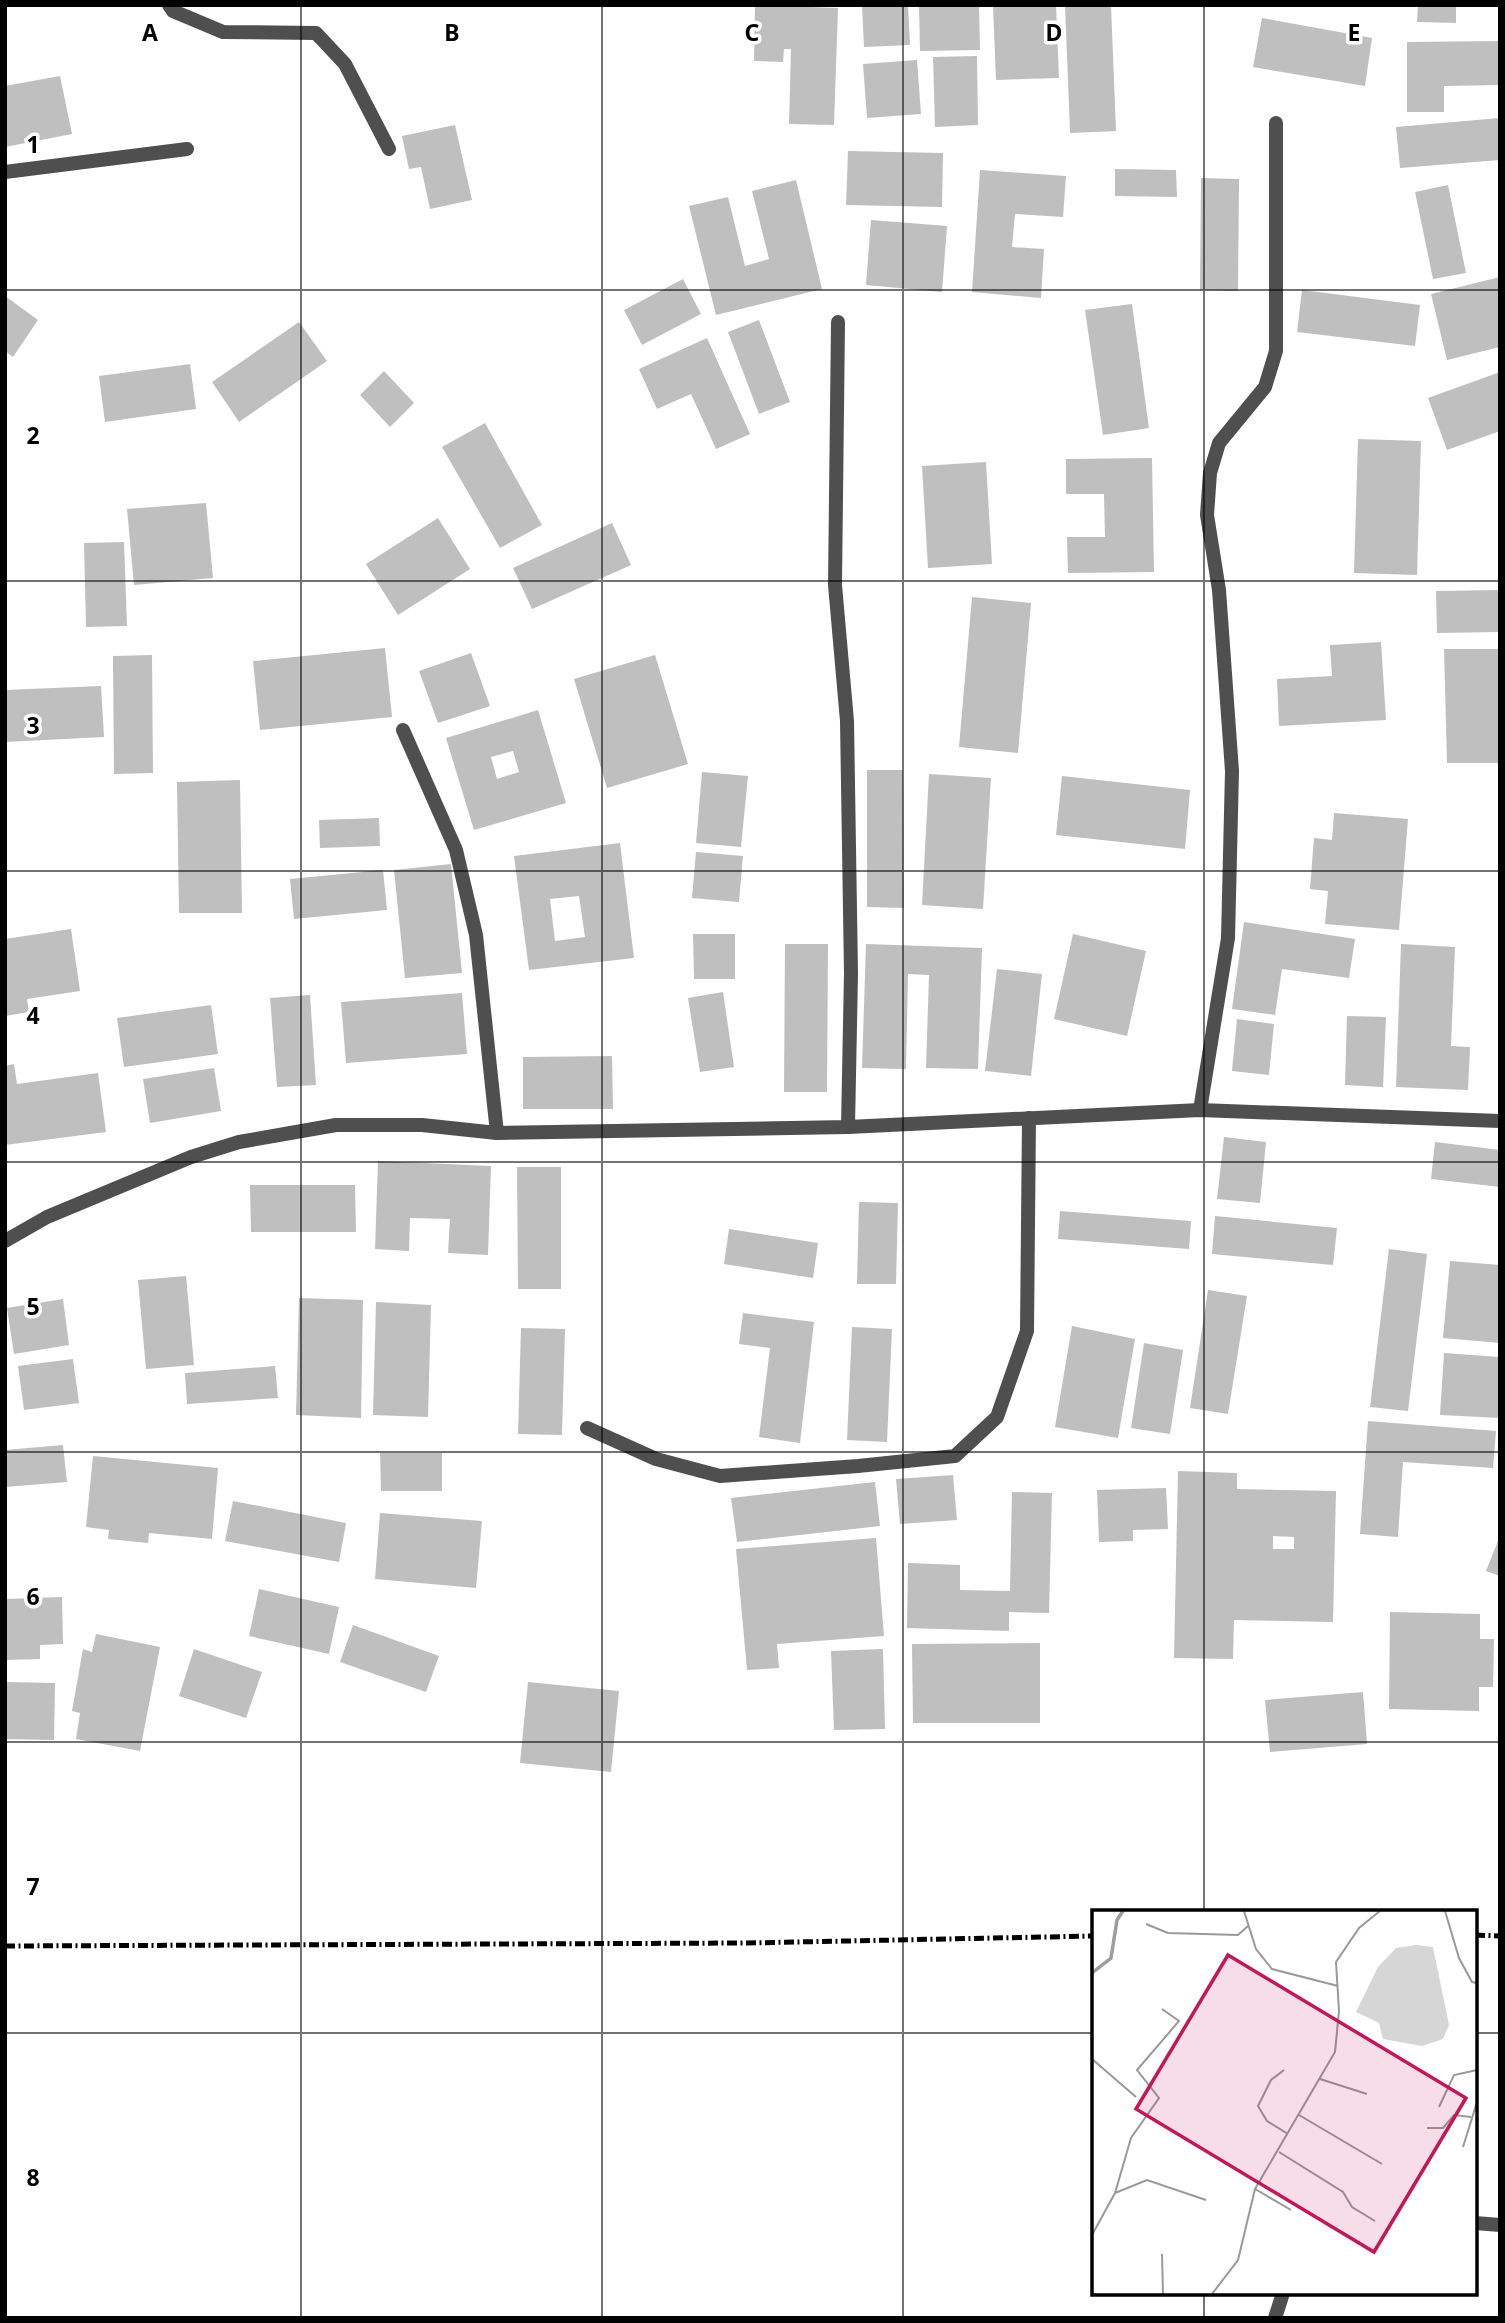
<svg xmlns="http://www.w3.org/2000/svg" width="1505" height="2323" font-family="'Noto Sans',sans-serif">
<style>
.building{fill:#bfbfbf;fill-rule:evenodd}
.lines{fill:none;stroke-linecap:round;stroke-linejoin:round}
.street{stroke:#4f4f4f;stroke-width:14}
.rail{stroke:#000;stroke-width:5;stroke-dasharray:10 3.5 2 3.5;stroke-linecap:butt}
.grid{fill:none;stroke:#000;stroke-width:2;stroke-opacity:0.55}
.inset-river{fill:none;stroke:#9d9d9d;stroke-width:3.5}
.inset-road{fill:none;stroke:#999;stroke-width:2}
.view{fill:#c2185b;fill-opacity:0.15;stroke:#c2185b;stroke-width:3.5}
.inset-edge{fill:none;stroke:#000;stroke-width:3.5}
.grid-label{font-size:23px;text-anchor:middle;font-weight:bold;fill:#000;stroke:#fff;stroke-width:7;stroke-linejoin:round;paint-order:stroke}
</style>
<rect width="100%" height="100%" fill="#fff"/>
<g class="building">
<path d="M755 5 838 8 834 125 789 124 791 49H784L783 62 754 61Z"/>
<path d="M862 5H908L910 45 864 47Z"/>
<path d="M919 5H979L980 50 920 51Z"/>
<path d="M993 5H1056L1059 78 996 80Z"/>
<path d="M1065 5H1111L1116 131 1070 133Z"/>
<path d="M1418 5H1456V23L1417 22Z"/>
<path d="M1262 18 1372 38 1365 86 1253 67Z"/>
<path d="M1499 41V85L1444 86V112H1407V42Z"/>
<path d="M977 56 978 125 935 127 933 57Z"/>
<path d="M917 60 921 114 867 118 863 64Z"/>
<path d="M60 76 72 134 5 147V86Z"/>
<path d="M1500 118V160L1400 168 1396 127Z"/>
<path d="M455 125 472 200 430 209 421 167 409 169 402 136Z"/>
<path d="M848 151 943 153 942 207 846 205Z"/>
<path d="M1115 169 1176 170 1177 197 1115 196Z"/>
<path d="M980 170 1066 176 1063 217 1015 214 1012 247 1044 249 1041 298 972 292Z"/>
<path d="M1201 178 1239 179 1238 291 1200 290Z"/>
<path d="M796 180 822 289 716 315 689 206 728 197 745 266 769 259 752 191Z"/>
<path d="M1448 185 1466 273 1433 279 1415 192Z"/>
<path d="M871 220 947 226 942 292 866 285Z"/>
<path d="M1500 277V347L1447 360 1431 294Z"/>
<path d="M683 279 701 314 642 345 624 310Z"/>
<path d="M1302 290 1420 305 1415 346 1297 332Z"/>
<path d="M5 296 38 320 13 357 5 351Z"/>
<path d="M1132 304 1149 428 1103 435 1085 310Z"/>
<path d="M759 320 790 402 759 414 728 332Z"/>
<path d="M299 322 327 361 239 422 212 382Z"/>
<path d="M707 338 750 434 716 449 691 394 657 409 639 369Z"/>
<path d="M190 364 196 409 105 422 99 376Z"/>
<path d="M384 371 414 403 390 427 360 395Z"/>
<path d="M1500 372V431L1447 450 1428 398Z"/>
<path d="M485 423 542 525 500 548 442 447Z"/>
<path d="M1358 439 1421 441 1417 575 1354 573Z"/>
<path d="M1152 458 1154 572 1068 573 1067 537H1105L1104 494H1066V459Z"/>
<path d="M986 462 992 564 928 568 922 466Z"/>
<path d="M206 503 213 578 134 585 127 509Z"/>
<path d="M438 518 470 569 398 615 366 564Z"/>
<path d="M612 523 631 565 532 609 513 568Z"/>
<path d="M124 542 127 626 86 627 84 543Z"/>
<path d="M1500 590V632L1437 633 1436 591Z"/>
<path d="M972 597 1031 603 1018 753 959 747Z"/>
<path d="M1381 642 1386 720 1279 726 1277 679 1332 676 1330 645Z"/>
<path d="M385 648 392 717 260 730 253 661Z"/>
<path d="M1444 649H1500V763H1447Z"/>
<path d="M471 653 490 706 438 723 419 671Z"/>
<path d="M152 655 153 773 114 774 113 656Z"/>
<path d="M655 655 688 764 607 788 574 679Z"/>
<path d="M101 686 104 737 5 742V690Z"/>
<path d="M538 710 566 803 474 830 446 738ZM513 751 519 772 497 779 491 757Z"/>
<path d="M867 770H903L904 908 867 907Z"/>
<path d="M702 772 748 776 741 847 696 843Z"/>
<path d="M929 774 991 778 983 909 922 905Z"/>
<path d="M1062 776 1190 790 1185 849 1056 835Z"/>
<path d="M240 780 242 913H179L177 782Z"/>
<path d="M1334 813 1408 819 1399 930 1325 924 1328 891 1310 889 1314 838 1332 840Z"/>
<path d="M379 818 380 846 320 848 319 820Z"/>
<path d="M620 843 634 958 529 970 514 856ZM579 896 585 937 555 941 550 899Z"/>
<path d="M696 852 743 856 739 902 692 898Z"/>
<path d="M451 864 462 973 405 978 394 870Z"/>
<path d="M383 870 387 910 294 919 290 879Z"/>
<path d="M1244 922 1355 939 1349 978 1282 969 1275 1015 1232 1009Z"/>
<path d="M71 929 80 991 27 999 29 1012 5 1016V939Z"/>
<path d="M693 934H735V979H694Z"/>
<path d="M1073 934 1146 951 1127 1036 1054 1019Z"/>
<path d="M785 944H828L827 1092H784Z"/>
<path d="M866 944 982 948 978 1069 926 1068 929 975 908 974 906 1069 862 1068Z"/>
<path d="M1401 944 1455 947 1451 1046 1470 1047 1468 1090 1396 1087Z"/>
<path d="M997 969 1042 974 1031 1076 985 1071Z"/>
<path d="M723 992 734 1067 700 1072 688 998Z"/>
<path d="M462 993 467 1054 346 1063 341 1002Z"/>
<path d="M310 995 316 1085 277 1087 270 998Z"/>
<path d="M211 1005 218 1054 124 1067 117 1018Z"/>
<path d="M1347 1016 1386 1017 1383 1087 1345 1085Z"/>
<path d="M1237 1019 1274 1024 1269 1075 1232 1071Z"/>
<path d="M612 1056 613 1109H523V1057Z"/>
<path d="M14 1064 17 1084 98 1073 106 1132 5 1145V1066Z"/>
<path d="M214 1068 221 1111 150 1123 143 1079Z"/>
<path d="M1224 1137 1266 1142 1260 1203 1217 1199Z"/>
<path d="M1435 1142 1500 1150V1187L1431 1179Z"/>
<path d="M378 1161 491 1166 488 1255 448 1253 450 1219 410 1218 409 1251 375 1249Z"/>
<path d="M517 1167H561V1289H518Z"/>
<path d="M250 1185H355L356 1232H251Z"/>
<path d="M859 1202 898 1203 896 1284H857Z"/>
<path d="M1060 1211 1191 1221 1189 1249 1058 1239Z"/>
<path d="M1215 1216 1337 1228 1333 1265 1212 1254Z"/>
<path d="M729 1229 818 1243 813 1278 724 1264Z"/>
<path d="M1389 1249 1427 1254 1408 1411 1370 1407Z"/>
<path d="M1450 1261 1500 1265V1343L1443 1338Z"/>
<path d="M186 1276 194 1365 146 1369 138 1280Z"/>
<path d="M1208 1290 1247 1296 1228 1414 1190 1408Z"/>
<path d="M299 1298 363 1300 361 1418 296 1415Z"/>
<path d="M63 1299 69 1345 14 1354 7 1308Z"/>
<path d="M376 1302 431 1305 428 1417 373 1415Z"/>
<path d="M743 1313 814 1322 800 1443 759 1437 770 1348 739 1344Z"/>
<path d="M1072 1326 1135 1339 1118 1438 1055 1427Z"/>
<path d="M852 1327 892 1329 887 1442 847 1440Z"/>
<path d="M521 1328 565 1329 562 1435 518 1434Z"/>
<path d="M1144 1343 1183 1350 1170 1434 1131 1428Z"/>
<path d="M1444 1353 1500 1357V1418L1440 1415Z"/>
<path d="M73 1359 79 1403 24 1410 18 1366Z"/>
<path d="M275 1366 278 1398 187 1404 185 1373Z"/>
<path d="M1368 1421 1496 1431 1493 1468 1403 1462 1398 1537 1360 1534Z"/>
<path d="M63 1445 67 1482 5 1487V1450Z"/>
<path d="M380 1453H442V1491H381Z"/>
<path d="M93 1456 218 1468 212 1539 149 1533 148 1543 108 1539 109 1530 86 1527Z"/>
<path d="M1178 1471 1237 1473V1489L1336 1491 1333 1622 1234 1620 1233 1659 1174 1658ZM1273 1536 1294 1537V1549H1273Z"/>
<path d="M953 1475 957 1520 900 1524 896 1479Z"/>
<path d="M875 1482 880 1526 737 1542 731 1498Z"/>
<path d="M1166 1488 1168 1529 1133 1530V1541L1099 1542 1097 1490Z"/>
<path d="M1012 1492 1052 1493 1049 1613 1009 1612V1631L907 1628 908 1563 960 1565V1590L1010 1591Z"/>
<path d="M233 1501 346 1523 339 1562 225 1541Z"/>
<path d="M380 1513 482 1521 476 1588 375 1579Z"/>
<path d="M1500 1536V1576L1486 1571Z"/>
<path d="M876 1538 884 1636 777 1644 779 1668 747 1670 736 1549Z"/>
<path d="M259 1589 339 1607 329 1654 249 1636Z"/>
<path d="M62 1597 63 1644 40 1645V1659L6 1660 5 1599Z"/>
<path d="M1390 1612 1480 1614V1639H1494L1493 1687H1479V1711L1389 1709Z"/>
<path d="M353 1625 439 1656 426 1692 340 1662Z"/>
<path d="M96 1634 160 1647 140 1751 76 1739 80 1713 72 1711 83 1649 92 1652Z"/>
<path d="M1040 1643V1723H913L912 1644Z"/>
<path d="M194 1649 262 1672 246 1718 179 1696Z"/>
<path d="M883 1649 885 1729 834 1730 831 1651Z"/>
<path d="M5 1682 55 1683 54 1740 5 1739Z"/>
<path d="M528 1682 619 1691 611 1772 520 1763Z"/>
<path d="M1363 1692 1367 1744 1270 1752 1265 1700Z"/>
</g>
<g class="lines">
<g class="street">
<path d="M169 5 173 11 223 32 316 33 345 64 389 149"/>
<path d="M5 172 187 149"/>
<path d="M838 322 835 585 847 721 851 973 848 1127"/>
<path d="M403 730 456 850 476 935 497 1133"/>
<path d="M1200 1110 1228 938 1232 771 1219 590 1207 515 1210 473 1219 443 1265 387 1276 351V123"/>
<path d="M5 1241 47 1217 191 1157 239 1142 336 1125H422L497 1133 848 1127 1200 1110 1500 1121"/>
<path d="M587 1428 656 1459 720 1476 858 1466 955 1456 997 1417 1027 1331 1029 1118"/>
<path d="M1475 2223 1500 2225"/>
<path d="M1275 2318 1283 2293"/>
</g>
<g class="rail">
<path d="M1475 1935 1500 1936"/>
<path d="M5 1946 747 1943 1094 1936"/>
</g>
</g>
<path class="grid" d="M301 5V2318M602 5V2318M903 5V2318M1204 5V1912M5 290H1500M5 581H1500M5 871H1500M5 1162H1500M5 1452H1500M5 1742H1500M5 2033H1094M1475 2033H1500M1204 2293V2318"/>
<g transform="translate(1092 1910)">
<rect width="385" height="385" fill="#fff"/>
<path d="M324 35 341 37 357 115 351 129 330 136 291 129 287 113 264 102 286 57 304 38Z" fill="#d6d6d6"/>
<path class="inset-river" d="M0 63 19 48 25 10 31 1"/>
<path class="inset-road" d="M152 1 164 39 180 59 246 76M353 1 367 48 380 72 385 73M54 14 76 23 146 25 156 16M0 149 44 187M192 160 179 170 166 196 175 211 196 224M228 169 275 184M347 197 362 165 385 160M207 205 290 254M335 218H351L362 205 379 207M371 237 385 192M187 242 251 282 260 297 283 311M163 279 199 300M23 283 55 270 114 290M0 325 23 283 39 228 67 188 45 160 87 111 70 99M70 344 71 384M120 384 146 350 163 279 243 142 247 101 244 52 267 18 288 1"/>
<path class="view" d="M136 45 374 188 282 342 44 199Z"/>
<rect width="385" height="385" class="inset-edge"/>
</g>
<g class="grid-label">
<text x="150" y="41">A</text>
<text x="452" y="41">B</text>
<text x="752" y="41">C</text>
<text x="1054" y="41">D</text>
<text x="1354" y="41">E</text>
<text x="33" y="153">1</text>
<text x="33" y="444">2</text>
<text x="33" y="734">3</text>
<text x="33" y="1024">4</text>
<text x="33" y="1315">5</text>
<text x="33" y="1605">6</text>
<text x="33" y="1895">7</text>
<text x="33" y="2186">8</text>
</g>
<rect width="1505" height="2323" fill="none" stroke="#000000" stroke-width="14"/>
</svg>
